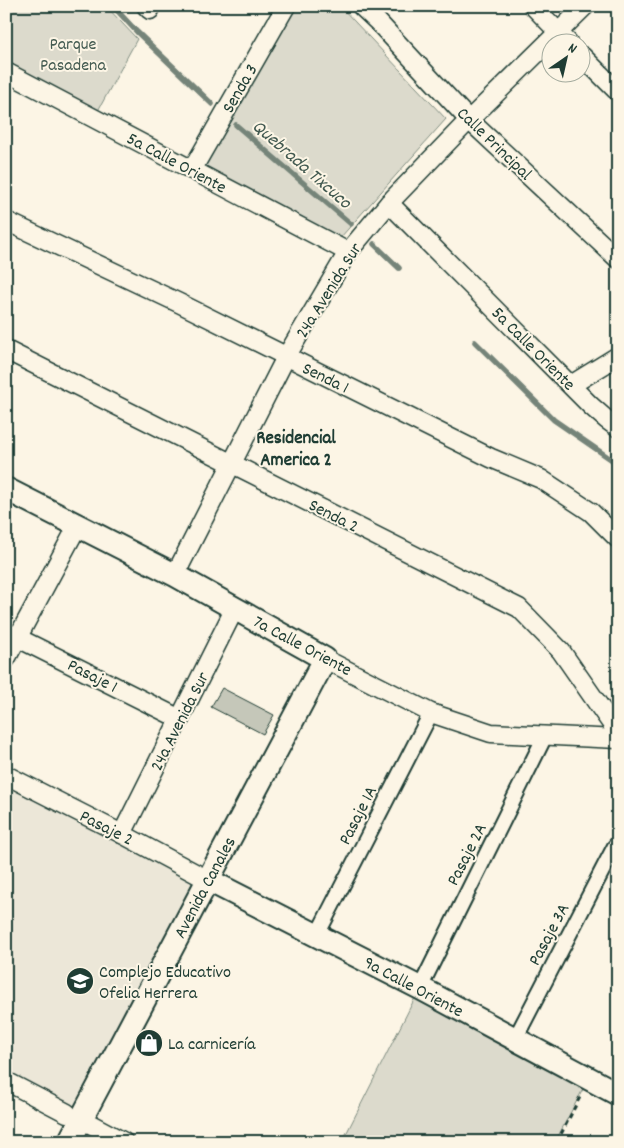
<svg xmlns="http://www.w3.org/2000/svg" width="624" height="1148" font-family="Dekko,sans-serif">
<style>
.built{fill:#ece7d8}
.green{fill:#dcdacc;stroke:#7e8c80}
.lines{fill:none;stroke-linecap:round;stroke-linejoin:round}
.stream{stroke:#758479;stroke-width:5.5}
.building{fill:#c5c7b9;stroke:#1f3d34}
.pedestrian-casing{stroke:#1f3d34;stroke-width:18}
.minor-casing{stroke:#1f3d34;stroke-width:21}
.tertiary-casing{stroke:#1f3d34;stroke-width:26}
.path{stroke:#1f3d34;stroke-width:3;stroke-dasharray:5 4;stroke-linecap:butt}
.pedestrian{stroke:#fcf5e5;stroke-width:14}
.minor{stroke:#fcf5e5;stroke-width:18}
.tertiary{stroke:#fcf5e5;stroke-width:22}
.labels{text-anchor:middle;stroke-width:4;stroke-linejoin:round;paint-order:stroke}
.park-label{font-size:18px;fill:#455c52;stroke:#fcf5e5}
.street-label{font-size:18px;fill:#1f3d34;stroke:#fcf5e5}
.poi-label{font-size:18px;fill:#1f3d34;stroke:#fcf5e5;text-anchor:start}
.water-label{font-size:19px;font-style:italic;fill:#435a51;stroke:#fcf5e5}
.neighbourhood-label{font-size:19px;font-weight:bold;fill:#1f3d34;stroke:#fcf5e5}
</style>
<rect width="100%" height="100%" fill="#fcf5e5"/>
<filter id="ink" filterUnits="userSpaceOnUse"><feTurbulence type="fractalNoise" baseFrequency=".02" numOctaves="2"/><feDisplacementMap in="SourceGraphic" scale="10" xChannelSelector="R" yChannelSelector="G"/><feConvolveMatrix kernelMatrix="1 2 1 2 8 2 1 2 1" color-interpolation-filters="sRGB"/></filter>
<g filter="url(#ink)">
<path class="built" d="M6 776 208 880 81 1119 6 1081Z"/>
<g class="green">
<path d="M6 6H106L137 39 94 118 6 72Z"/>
<path d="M296 6H340L446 119 340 238 204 167Z"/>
<path d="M420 988 590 1076 555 1142H342Z"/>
</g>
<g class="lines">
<g class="stream">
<path d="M113 6 137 32 212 104"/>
<path d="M236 125 351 224"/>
<path d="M374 244 399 268"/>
<path d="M475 342 554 420 618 464"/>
</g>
</g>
<path class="building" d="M222 688 274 715 263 734 211 707Z"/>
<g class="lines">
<defs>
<g id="pedestrian">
<path d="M317 935 431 713"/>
<path d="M420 988 545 736"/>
<path d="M515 1039 615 846"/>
</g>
<g id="minor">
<path d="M146 6 150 10"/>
<path d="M361 6 378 22 469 120 618 259"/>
<path d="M533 6 568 42"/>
<path d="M582 56 618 92"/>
<path d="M6 72 348 252"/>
<path d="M192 170 286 6"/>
<path d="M389 203 591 406 607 420 618 428"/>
<path d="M6 221 179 303 491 458 541 479 591 512 618 539"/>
<path d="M6 350 519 608 561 651 618 733"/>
<path d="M571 385 618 356"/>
<path d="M175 575 286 357 348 252 389 203 469 120 585 6"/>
<path d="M6 632 180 719"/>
<path d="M6 659 78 525"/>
<path d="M325 659 431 713 491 733 618 739"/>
<path d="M6 775 122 834 208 880"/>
<path d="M122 834 235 608"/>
<path d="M6 1081 67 1113"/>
<path d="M81 1119 124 1142"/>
</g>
<g id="tertiary">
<path d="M6 489 175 575 325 659 69 1142"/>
<path d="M208 880 420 988 618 1094"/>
</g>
</defs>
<use href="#pedestrian" class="pedestrian-casing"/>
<use href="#minor" class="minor-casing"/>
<use href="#tertiary" class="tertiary-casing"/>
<path class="path" d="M557 1142 581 1095"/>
<use href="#pedestrian" class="pedestrian"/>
<use href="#minor" class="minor"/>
<use href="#tertiary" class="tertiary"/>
</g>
</g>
<defs>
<symbol id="school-disc" viewBox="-11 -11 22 22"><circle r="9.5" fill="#1f3d34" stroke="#fcf5e5"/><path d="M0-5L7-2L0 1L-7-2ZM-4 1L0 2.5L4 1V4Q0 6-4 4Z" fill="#fff"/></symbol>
<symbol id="shop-disc" viewBox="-11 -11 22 22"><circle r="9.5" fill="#1f3d34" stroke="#fcf5e5"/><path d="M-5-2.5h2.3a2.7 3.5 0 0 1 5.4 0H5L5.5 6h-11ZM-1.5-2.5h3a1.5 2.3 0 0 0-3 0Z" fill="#fff"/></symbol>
</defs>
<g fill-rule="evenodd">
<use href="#school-disc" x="64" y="965" width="32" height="32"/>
<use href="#shop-disc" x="133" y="1027" width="32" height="32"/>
</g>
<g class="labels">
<g class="park-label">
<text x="73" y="49">Parque<tspan x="73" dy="21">Pasadena</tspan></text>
</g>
<g class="street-label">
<text transform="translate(239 88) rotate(-60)" y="6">Senda 3</text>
<text transform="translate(495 143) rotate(44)" y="6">Calle Principal</text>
<text transform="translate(177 162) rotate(28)" y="6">5a Calle Oriente</text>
<text transform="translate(328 290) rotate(-58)" y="6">24a Avenida Sur</text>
<text transform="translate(534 348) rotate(45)" y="6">5a Calle Oriente</text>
<text transform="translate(326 377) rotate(26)" y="6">Senda 1</text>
<text transform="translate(334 515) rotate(27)" y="6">Senda 2</text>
<text transform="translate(303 645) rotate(28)" y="6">7a Calle Oriente</text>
<text transform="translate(93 675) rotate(27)" y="6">Pasaje 1</text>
<text transform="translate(179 721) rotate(-63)" y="6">24a Avenida Sur</text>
<text transform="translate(357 815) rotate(-63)" y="6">Pasaje 1A</text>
<text transform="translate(107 827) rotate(27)" y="6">Pasaje 2</text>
<text transform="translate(466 854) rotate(-63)" y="6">Pasaje 2A</text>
<text transform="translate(204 887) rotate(-62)" y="6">Avenida Canales</text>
<text transform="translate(548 934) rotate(-62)" y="6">Pasaje 3A</text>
<text transform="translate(414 986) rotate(28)" y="6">9a Calle Oriente</text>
</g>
<g class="poi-label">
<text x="99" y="977">Complejo Educativo<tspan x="99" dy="21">Ofelia Herrera</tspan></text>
<text x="168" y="1049">La carnicería</text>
</g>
<g class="water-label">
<text transform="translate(303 163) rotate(41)" y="7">Quebrada Tixcuco</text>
</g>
<g class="neighbourhood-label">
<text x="296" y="443">Residencial<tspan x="296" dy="22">America 2</tspan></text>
</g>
</g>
<rect width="624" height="1148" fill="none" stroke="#fcf5e5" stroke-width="25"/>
<rect x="12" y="12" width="599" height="1123" fill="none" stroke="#1f3d34" stroke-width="2" filter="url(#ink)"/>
<g transform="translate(566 58) rotate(34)"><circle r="24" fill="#fcf5e5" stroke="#a4ab9e"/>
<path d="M0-4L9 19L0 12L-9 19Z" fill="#1f3d34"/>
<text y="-8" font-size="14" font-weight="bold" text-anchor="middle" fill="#1f3d34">N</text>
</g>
</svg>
